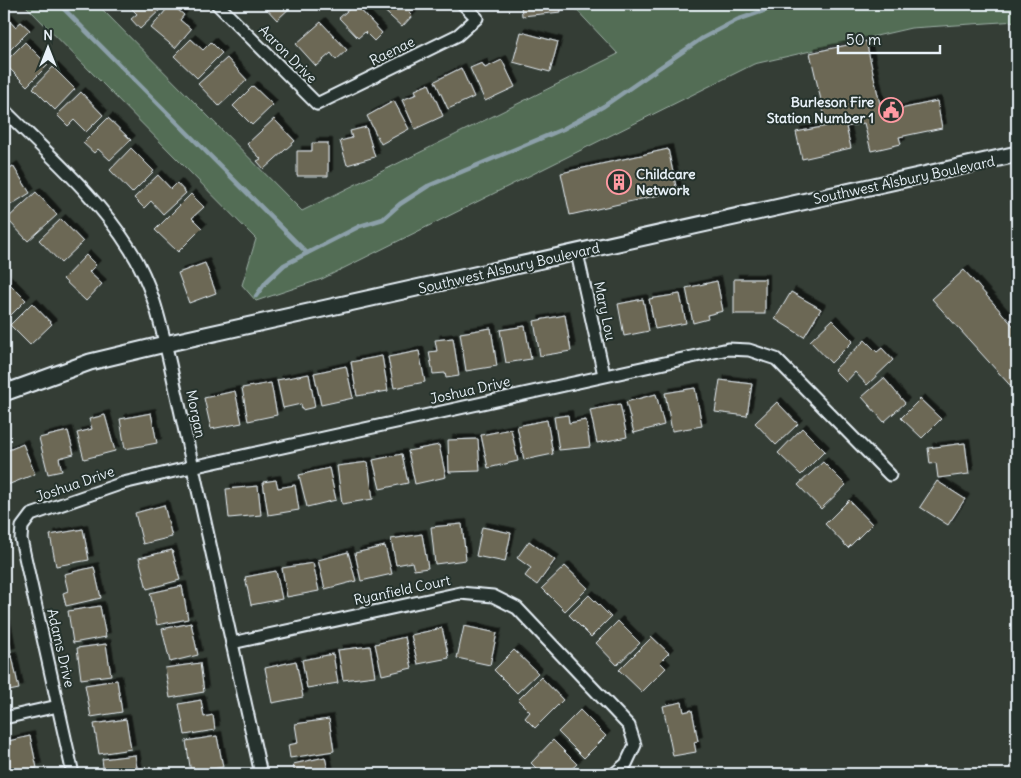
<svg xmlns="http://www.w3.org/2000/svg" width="1021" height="778" font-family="Delius,sans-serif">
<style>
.green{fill:#526d54;stroke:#9dafa6}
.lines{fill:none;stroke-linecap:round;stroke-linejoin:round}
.stream{stroke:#8ca0a9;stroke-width:4.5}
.building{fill:#6c6755;stroke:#e8f1f8;filter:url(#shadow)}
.street-casing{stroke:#e8f1f8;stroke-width:15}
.secondary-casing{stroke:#e8f1f8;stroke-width:19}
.street{stroke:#26332d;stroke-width:11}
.secondary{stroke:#26332d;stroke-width:15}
.labels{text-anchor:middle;stroke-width:4;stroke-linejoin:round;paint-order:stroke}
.street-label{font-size:14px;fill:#e8f1f8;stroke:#26332d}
.poi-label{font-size:14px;font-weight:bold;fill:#e8f1f8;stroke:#26332d;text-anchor:end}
</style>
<defs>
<filter id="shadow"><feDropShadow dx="4.5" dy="-4.5" stdDeviation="0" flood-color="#0009"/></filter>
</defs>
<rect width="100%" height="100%" fill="#343d35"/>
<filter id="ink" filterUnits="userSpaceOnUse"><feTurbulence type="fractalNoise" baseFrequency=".02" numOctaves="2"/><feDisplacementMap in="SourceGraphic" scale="10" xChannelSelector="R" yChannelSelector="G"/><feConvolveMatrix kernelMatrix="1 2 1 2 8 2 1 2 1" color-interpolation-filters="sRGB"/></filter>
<g filter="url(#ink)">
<path class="green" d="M24 4H97L302 211 618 54 571 4H1017V21L911 28 754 64 322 279 256 301 242 285 256 239Z"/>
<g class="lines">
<g class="stream">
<path d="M59 4 307 253"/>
<path d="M256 296 266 282 284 265 360 226 383 219 400 204 428 186 563 129 604 106 701 39 737 20 783 4"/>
</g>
</g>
<g class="building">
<path d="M127 4H160L163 7 140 29 131 19 137 14Z"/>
<path d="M171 4 184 15 180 20 191 29 175 48 151 28Z"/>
<path d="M262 4H294L277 20Z"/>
<path d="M355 4 382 33 374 41 365 32 358 38 339 18Z"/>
<path d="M381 4H418L409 13 412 16 402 27 379 6Z"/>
<path d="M521 4H560L561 12 522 16Z"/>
<path d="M4 15 15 27 21 22 30 30 7 53 4 49Z"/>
<path d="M321 22 347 50 336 60 331 53 316 66 296 44Z"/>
<path d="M521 32 558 42 550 72 513 62Z"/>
<path d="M191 39 203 50 211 42 222 53 197 78 174 56Z"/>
<path d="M866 41 882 113 937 101 942 128 899 137 901 144 871 151 864 123 846 127 851 148 802 159 796 132 827 126 810 53Z"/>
<path d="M25 42 48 65 27 86 4 63Z"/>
<path d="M227 58 247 80 219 106 198 84Z"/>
<path d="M502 60 515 87 485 101 470 68 482 63 485 68Z"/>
<path d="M53 67 75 89 55 110 33 88Z"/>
<path d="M461 68 474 97 448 109 435 81Z"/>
<path d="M429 84 443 116 415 129 402 100 417 94 415 90Z"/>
<path d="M253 86 273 105 252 125 233 106Z"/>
<path d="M81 92 103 115 86 132 74 120 68 126 57 115Z"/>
<path d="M394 101 409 129 381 144 367 116Z"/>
<path d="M108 118 131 140 110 160 98 149 94 153 83 143Z"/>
<path d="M274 119 295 141 264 169 257 161 261 159 247 144Z"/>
<path d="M366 127 375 157 347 165 340 141 352 138 350 131Z"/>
<path d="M312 143H328V176H297V151H312Z"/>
<path d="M131 148 154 171 132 193 110 170Z"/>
<path d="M668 149 677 191 570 215 561 173Z"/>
<path d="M13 166 30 193 4 209V172Z"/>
<path d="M158 175 171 189 177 183 186 193 163 214 151 201 144 208 134 198Z"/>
<path d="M36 192 57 215 28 241 7 219Z"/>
<path d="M191 194 204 207 192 218 202 228 178 252 155 230Z"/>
<path d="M61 219 83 242 61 263 39 240Z"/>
<path d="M86 255 96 265 89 272 102 284 86 301 63 279Z"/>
<path d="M205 263 216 293 189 303 178 273Z"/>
<path d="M964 270 1017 330V393L932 299Z"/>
<path d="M4 278 26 300 6 320 4 319Z"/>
<rect x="734" y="279" width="31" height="35"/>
<path d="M717 281 723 311 707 315 708 319 693 323 686 288Z"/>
<path d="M791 292 821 309 804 337 775 319Z"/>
<path d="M680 294 686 323 655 329 649 299Z"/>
<path d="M643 299 649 331 624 336 618 304Z"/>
<path d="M32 303 52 324 30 345 10 325Z"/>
<path d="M565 315 571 351 540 356 534 321Z"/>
<path d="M832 320 853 341 831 363 810 341Z"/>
<path d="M525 326 531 359 506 363 500 330Z"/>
<path d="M491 328 497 366 466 371 460 333Z"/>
<path d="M453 338 459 376 446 378 445 373 433 374 429 352 437 351 435 340Z"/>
<path d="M865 340 877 352 882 348 893 360 867 385 855 372 846 382 834 370Z"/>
<path d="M419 351 425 382 394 388 388 357Z"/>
<path d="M382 356 388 391 357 396 351 362Z"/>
<path d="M346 366 353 398 321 405 314 373Z"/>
<path d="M309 374 315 407 302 410 301 404 283 408 277 380Z"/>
<path d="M884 378 905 403 884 422 862 397Z"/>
<path d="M720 380 752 384 747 416 715 412Z"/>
<path d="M271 383 277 415 248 421 242 388Z"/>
<path d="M695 388 702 426 672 431 665 393Z"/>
<path d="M235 391 242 423 211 429 204 398Z"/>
<path d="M656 394 664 425 634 433 626 402Z"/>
<path d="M920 399 941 419 922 438 901 418Z"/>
<path d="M777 402 798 424 776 445 755 423Z"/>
<path d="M620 404 627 437 597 443 590 410Z"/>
<path d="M151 413 157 443 125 449 120 419Z"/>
<path d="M105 415 115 451 84 459 77 433 92 429 89 419Z"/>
<path d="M568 415 569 423 586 420 590 447 559 450 554 417Z"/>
<path d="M547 420 553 454 524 460 517 426Z"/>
<path d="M802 428 825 451 801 475 778 453Z"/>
<path d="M511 429 518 461 488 468 481 435Z"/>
<path d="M68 431 74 454 59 458 62 471 48 474 39 438Z"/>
<path d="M478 439 480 471 449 472 448 440Z"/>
<path d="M965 443 969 474 938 478 936 463 930 464 928 448Z"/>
<path d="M23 444 35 474 5 486 4 452Z"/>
<path d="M439 445 446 477 415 484 408 451Z"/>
<path d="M402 454 408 483 380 489 373 460Z"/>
<path d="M368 462 373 499 342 504 337 466Z"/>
<path d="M823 462 846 485 821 509 798 485Z"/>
<path d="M329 468 336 500 307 507 299 475Z"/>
<path d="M276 480 278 488 295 485 299 510 268 515 263 482Z"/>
<path d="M937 481 965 499 948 525 920 507Z"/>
<path d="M258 486 261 515 229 518 226 489Z"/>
<path d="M849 500 872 524 848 548 825 524Z"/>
<path d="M164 505 172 537 143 544 135 513Z"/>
<path d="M462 524 466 560 435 564 431 527Z"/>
<path d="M482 527 511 533 505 562 476 556Z"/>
<path d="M83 529 89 560 56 566 50 535Z"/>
<path d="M422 534 428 568 414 570 412 562 396 565 391 539Z"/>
<path d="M529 541 555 560 537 585 525 576 531 568 517 558Z"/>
<path d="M385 546 392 574 361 581 355 553Z"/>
<path d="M172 550 180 580 147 589 139 558Z"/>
<path d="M348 552 356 581 325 589 318 560Z"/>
<path d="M313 563 319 591 287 597 282 568Z"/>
<path d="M565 566 588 588 565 611 542 588Z"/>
<path d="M94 567 101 598 66 606 63 593 68 591 64 574Z"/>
<path d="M276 571 282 599 251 605 245 577Z"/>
<path d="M182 586 188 619 157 625 150 593Z"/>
<path d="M589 595 611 617 591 637 569 615Z"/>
<path d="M100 606 106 637 73 643 68 611Z"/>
<path d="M4 620H5L11 652 4 653Z"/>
<path d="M618 621 640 643 617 665 596 643Z"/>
<path d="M191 623 198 655 170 662 162 629Z"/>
<path d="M464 626 497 633 490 665 457 658Z"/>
<path d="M442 628 449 658 418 664 411 635Z"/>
<path d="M405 637 412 668 382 675 375 644Z"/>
<path d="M652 637 669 653 660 662 666 668 642 692 619 670Z"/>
<path d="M106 644 111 675 81 679 77 648Z"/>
<path d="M370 646 375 676 343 680 338 650Z"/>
<path d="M514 650 538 673 517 693 494 670Z"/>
<path d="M333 654 338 683 307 688 302 660Z"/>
<path d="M12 656 19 689 4 692V658Z"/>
<path d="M296 661 303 697 272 703 265 668Z"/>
<path d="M200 663 204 692 170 698 165 668Z"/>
<path d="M541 677 563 700 535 728 525 718 530 712 518 700Z"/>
<path d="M117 680 122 712 91 717 85 685Z"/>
<path d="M201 700 204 717 213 715 215 730 185 735 179 704Z"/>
<path d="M682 702 684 712 692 710 698 741 694 742 696 752 673 756 663 706Z"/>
<path d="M580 710 606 736 584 758 558 732Z"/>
<path d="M126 719 131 749 99 754 94 724Z"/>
<path d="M329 719 334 751 290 758 288 745 298 743 295 724Z"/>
<path d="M30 736 37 768 7 774 4 761V742Z"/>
<path d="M217 736 223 767 191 773 186 741Z"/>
<path d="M553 740 577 764 566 774H542L531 763Z"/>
<path d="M135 755 138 774H104L102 759Z"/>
<path d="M325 757 329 774H295L293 764Z"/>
</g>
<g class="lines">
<defs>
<g id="street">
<path d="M217 4 317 104 458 35 477 18 463 4"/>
<path d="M4 110C48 154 97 196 130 249 152 283 161 325 170 364L261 774"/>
<path d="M577 253 604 375"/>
<path d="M4 380 8 391"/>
<path d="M232 643 460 593 493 596 517 608 629 726 635 745 626 764 614 774"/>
<path d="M4 718 58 706"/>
<path d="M73 774 21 539 22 527 31 515 123 483 192 467 728 349 749 350 776 359 890 475"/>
</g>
<path id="secondary" d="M4 393 90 362 165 344 1017 154"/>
</defs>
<use href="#street" class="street-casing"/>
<use href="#secondary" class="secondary-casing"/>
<use href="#street" class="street"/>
<use href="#secondary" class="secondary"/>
</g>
</g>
<defs>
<symbol id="civic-ring" viewBox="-11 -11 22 22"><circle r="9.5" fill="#26332d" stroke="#ff9aa2" stroke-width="1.5"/><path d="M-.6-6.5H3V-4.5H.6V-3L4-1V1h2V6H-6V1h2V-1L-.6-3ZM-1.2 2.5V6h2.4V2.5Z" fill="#ff9aa2"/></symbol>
<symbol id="building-ring" viewBox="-11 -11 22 22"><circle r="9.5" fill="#26332d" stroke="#ff9aa2" stroke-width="1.5"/><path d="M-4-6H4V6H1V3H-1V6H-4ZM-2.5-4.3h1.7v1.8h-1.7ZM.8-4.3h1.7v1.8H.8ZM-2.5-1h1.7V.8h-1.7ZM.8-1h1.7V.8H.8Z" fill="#ff9aa2"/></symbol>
</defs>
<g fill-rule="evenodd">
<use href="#civic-ring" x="877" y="96" width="28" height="28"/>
<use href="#building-ring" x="605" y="168" width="28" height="28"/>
</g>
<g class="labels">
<g class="street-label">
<text transform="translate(392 51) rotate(-26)" y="5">Raenae</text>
<text transform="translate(288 54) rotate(45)" y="5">Aaron Drive</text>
<text transform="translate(904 180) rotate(-12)" y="5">Southwest Alsbury Boulevard</text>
<text transform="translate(509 268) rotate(-13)" y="5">Southwest Alsbury Boulevard</text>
<text transform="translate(605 311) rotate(78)" y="5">Mary Lou</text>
<text transform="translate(470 390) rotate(-13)" y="5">Joshua Drive</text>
<text transform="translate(196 414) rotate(78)" y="5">Morgan</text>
<text transform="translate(75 484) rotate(-19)" y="5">Joshua Drive</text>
<text transform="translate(402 590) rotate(-12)" y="5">Ryanfield Court</text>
<text transform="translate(61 648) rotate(77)" y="5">Adams Drive</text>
</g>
<g class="poi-label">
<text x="874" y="107">Burleson Fire<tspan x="874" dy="16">Station Number 1</tspan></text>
<text x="636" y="179" text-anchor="start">Childcare<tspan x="636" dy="16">Network</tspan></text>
</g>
</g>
<rect width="1021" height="778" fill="none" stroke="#26332d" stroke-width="20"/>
<rect x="10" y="10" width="1001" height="758" fill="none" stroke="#e8f1f8" stroke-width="2" filter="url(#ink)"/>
<g transform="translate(48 48)" stroke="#26332d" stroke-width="4" paint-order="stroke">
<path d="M0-4L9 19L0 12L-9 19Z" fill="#e8f1f8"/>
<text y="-8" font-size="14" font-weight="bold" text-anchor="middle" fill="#e8f1f8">N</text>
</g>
<path d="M838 45v8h102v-8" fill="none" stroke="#e8f1f8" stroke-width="2.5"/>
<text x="846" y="45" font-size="15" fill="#e8f1f8" stroke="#26332d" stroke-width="4" paint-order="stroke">50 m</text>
</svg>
